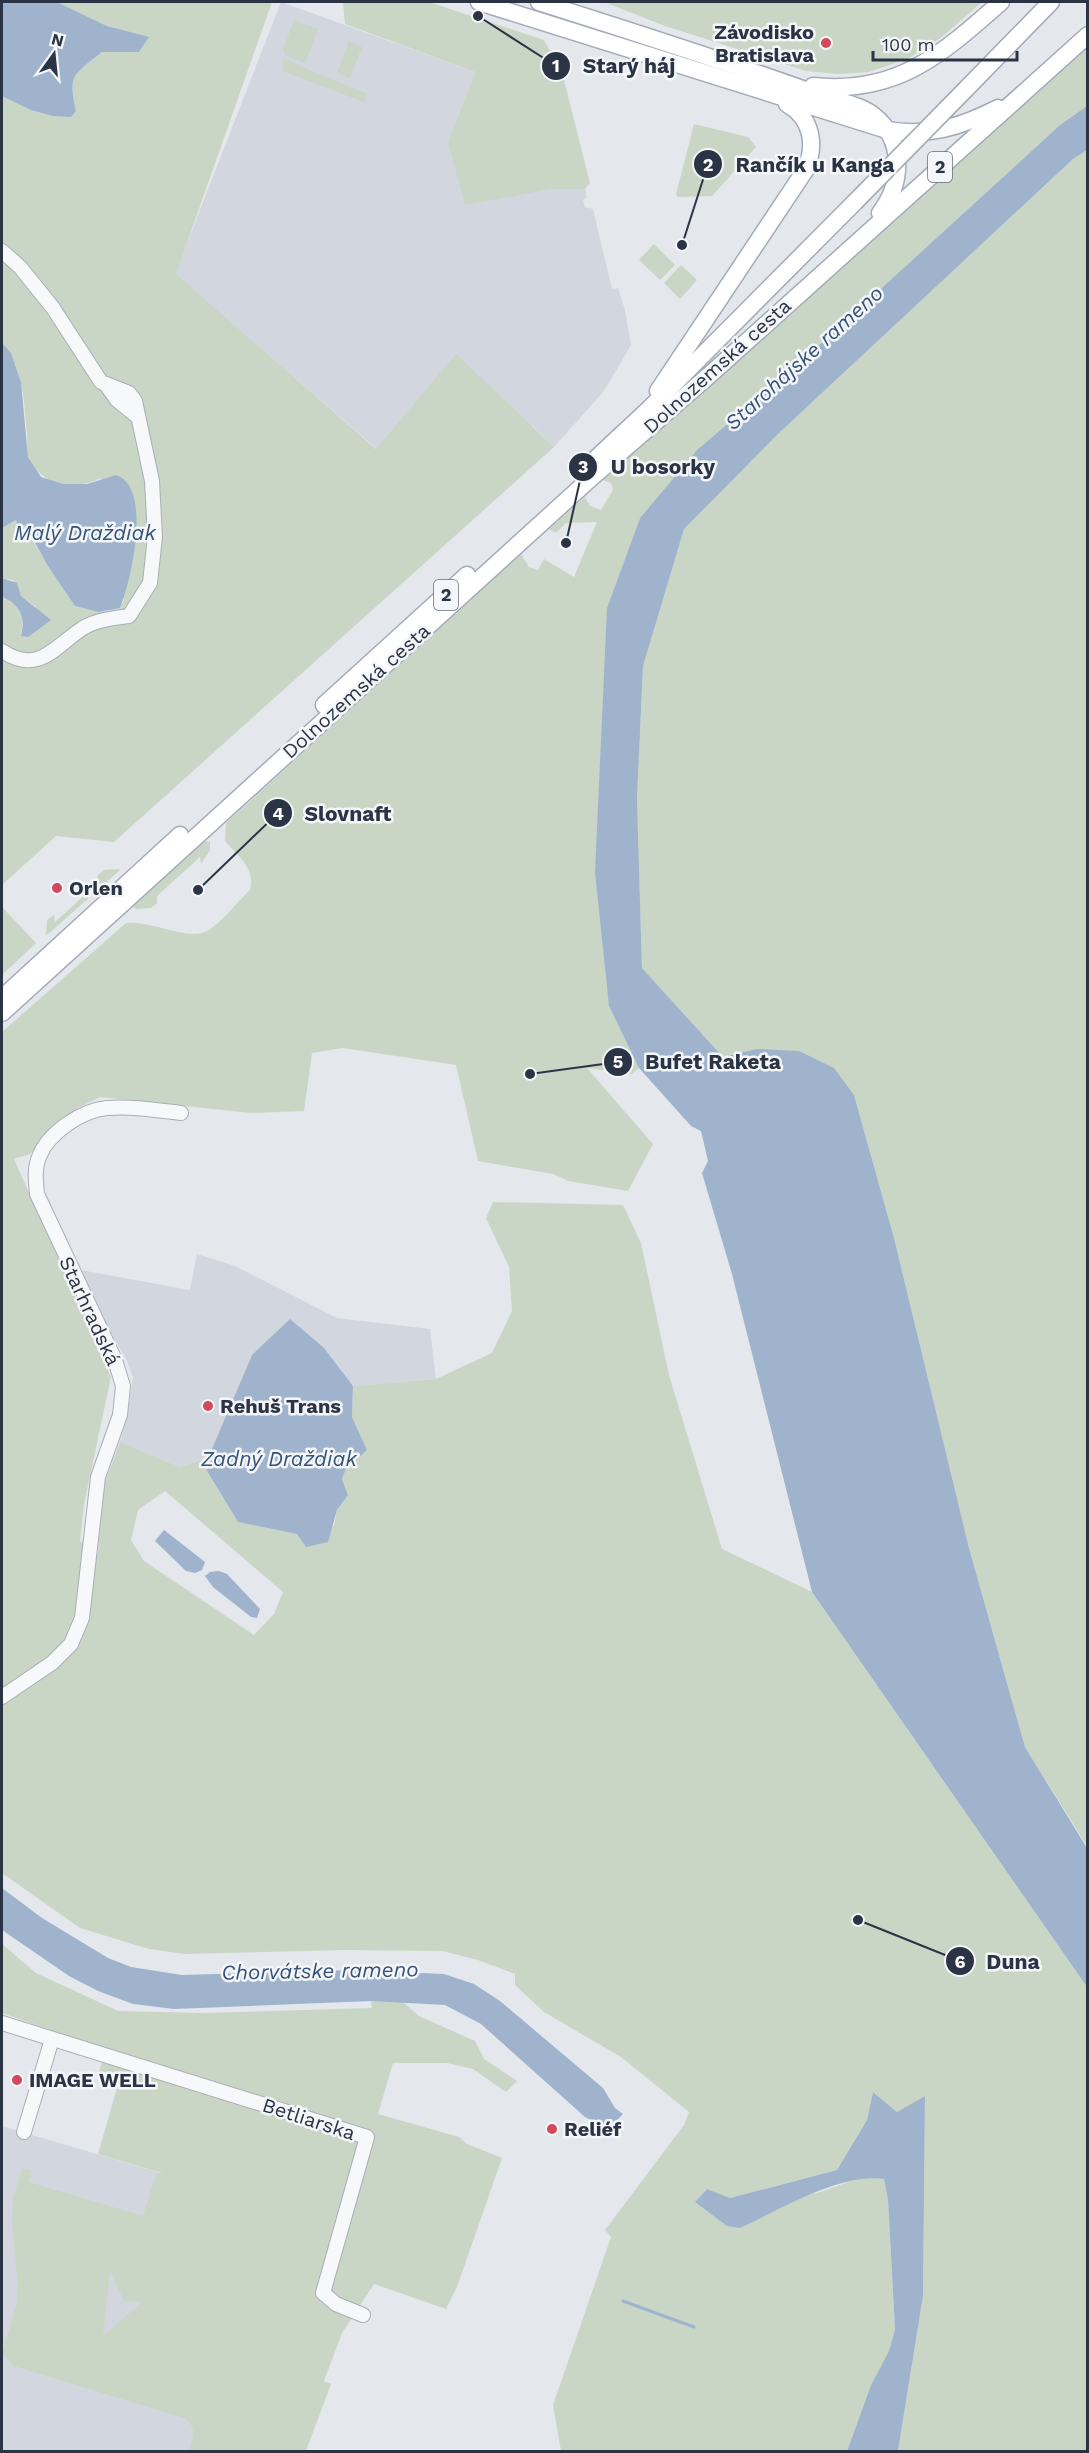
<svg xmlns="http://www.w3.org/2000/svg" width="1089" height="2453" font-family="'Work Sans',sans-serif">
<style>
.built{fill:#d2d6de}
.green{fill:#c9d6c5;fill-rule:evenodd}
.water{fill:#9fb4cc}
.lines{fill:none;stroke-linecap:round;stroke-linejoin:round}
.stream{stroke:#9fb4cc;stroke-width:3}
.minor-casing{stroke:#a9aeb7;stroke-width:16}
.major-casing{stroke:#a3abb8;stroke-width:19}
.minor{stroke:#f7f8fa;stroke-width:14}
.major{stroke:#fff;stroke-width:16}
.major-bridge-casing{stroke:#a3abb8;stroke-width:19;stroke-linecap:butt}
.major-bridge{stroke:#fff;stroke-width:16}
.poi-dot{fill:#d1495b;stroke:#f4f6f9;stroke-width:2}
.labels{text-anchor:middle;stroke-width:5;stroke-linejoin:round;paint-order:stroke}
.shield{fill:#f4f6f9;stroke:#676e7b;stroke-width:1.5}
.shield-label{font-size:18px;font-weight:bold;fill:#2b3445}
.poi-label{font-size:20px;font-weight:bold;fill:#2b3445;stroke:#f4f6f9;text-anchor:start}
.street-label{font-size:20px;fill:#2b3445;stroke:#f4f6f9}
.water-label{font-size:21px;font-style:italic;fill:#34527a;stroke:#f4f6f9}
.leader{fill:none;stroke:#2b3445;stroke-width:2}
.callout-dot{fill:#2b3445;stroke:#f4f6f9;stroke-width:2}
.mark-label{font-size:18px;text-anchor:middle;font-weight:bold;fill:#fff}
.callout-label{font-size:21px;text-anchor:middle;font-weight:bold;fill:#2b3445;stroke:#f4f6f9;stroke-width:5;stroke-linejoin:round;paint-order:stroke}
</style>
<rect width="100%" height="100%" fill="#e4e7ec"/>
<g class="built">
<path d="M281 2 475 72 448 142 587 171 590 183 585 189 587 198 583 200 585 207 593 209 612 289 618 288 625 310 631 345 604 391 554 447 532 425 377 449 175 274Z"/>
<path d="M197 1254 235 1266 337 1318 430 1329 436 1379 353 1386 324 1348 252 1355 208 1458 180 1467 120 1442 127 1419 133 1377 127 1361 75 1269 190 1290Z"/>
<path d="M2 2126 309 2217 270 2451H2Z"/>
</g>
<g class="green">
<path d="M57 2H272L176 274 376 449 456 354 554 447 114 842 56 836 2 885V597L15 605 23 614 21 635 40 614 35 606 21 596 13 580 2 578V528L16 520 25 524 28 534 75 606 101 612 120 608 124 600 101 478C75 491 42 487 29 458 26 452 28 442 27 435 24 403 24 368 2 343V96L53 116 76 111C68 73 73 76 102 52H139L148 38 107 26Z"/>
<path d="M343 2H429L544 40 562 72 590 183 585 189H550L465 205 448 142 475 72 345 24Z"/>
<path d="M604 2H982L942 37 909 58 869 72 838 74 806 71 665 26Z"/>
<path d="M294 20 318 29 305 63 285 55 283 49Z"/>
<path d="M349 41 362 47 350 78 337 73Z"/>
<path d="M1087 43V106L1060 125 815 349 697 450 640 518 607 608 609 1006 639 1068 632 1074 587 1068 653 1144 628 1191 569 1181 553 1174 478 1161 456 1065 343 1048 312 1053 304 1111 251 1113 100 1097 78 1108 30 1154 14 1159 111 1377 84 1504 80 1541 98 1554 103 1488 120 1442 180 1467 208 1458 207 1471 238 1522 298 1534 334 1526 337 1510 348 1495 342 1479 346 1469 367 1450 352 1417 353 1386 436 1379 492 1353 512 1311 509 1267 486 1218 493 1202 623 1205 641 1243 669 1375 722 1549 812 1592 1087 1987V2451H898L923 2296 925 2097 897 2112 873 2092 867 2120 837 2170 730 2198 707 2189 695 2202 817 2193 863 2177 884 2179 888 2200 895 2329 889 2351 871 2385 847 2451H561L553 2405 611 2237 605 2230 684 2125 689 2112 621 2057 544 2012 515 1985V1974L478 1960 443 1951 344 1950 185 1954 149 1949 80 1928 2 1873V1032L126 923C148 920 188 940 205 932 219 926 238 901 250 890 256 869 238 856 225 841L226 823 521 554 529 567 538 570 544 559 574 577 597 522 566 523 556 533 549 529 585 497 590 506 601 510 613 490 611 483 603 480ZM165 1491 283 1592 274 1614 254 1635 144 1561 131 1540 138 1510Z"/>
<path d="M284 59 367 94 364 102 282 71Z"/>
<path d="M694 124 748 137 756 147 712 196 678 197 676 194Z"/>
<path d="M1087 150V1846L1025 1747 969 1548 894 1238 854 1095 756 1049 723 1057 642 968 637 799 643 665 684 529 778 434 1073 159Z"/>
<path d="M654 244 675 265 660 280 639 260Z"/>
<path d="M681 265 697 280 680 299 664 283Z"/>
<path d="M205 841 210 842V850L201 864 200 857 157 896V903L151 908 136 909 133 906Z"/>
<path d="M119 869 120 870 46 936 47 920 54 915 55 922 97 884 98 875 104 870Z"/>
<path d="M2 907 36 943 2 975Z"/>
<path d="M2 1944 36 1973 118 2011 203 2013 372 2008 371 2001 403 2002 419 2016 475 2041 484 2059 517 2081 506 2092 473 2069 447 2063H393L378 2114 459 2137 467 2144 502 2158 457 2287 446 2309 374 2284 342 2333 324 2381 331 2384 306 2451H188C193 2438 198 2427 184 2418L14 2366 2 2353 16 2307 18 2288 12 2221 13 2199 22 2168 32 2171 29 2182 143 2216 156 2174 162 2173 98 2154 119 2081 98 2075 106 2049 2 2013ZM110 2270 124 2301 142 2302 103 2336Z"/>
</g>
<g class="water">
<path d="M2 2H57L107 26 149 37 139 52H102C73 76 68 73 76 111L71 117 53 116 31 110 2 96Z"/>
<path d="M1087 106V150L1073 159 778 434 684 529 643 666 637 799 642 968 723 1057 756 1049 799 1051 834 1068 854 1095 894 1238 969 1548 1025 1747 1087 1848V1987L812 1592 732 1274 702 1173 708 1161 701 1131 691 1126 639 1068 609 1006 595 872 607 608 640 518 697 450 815 349 1060 125Z"/>
<path d="M2 343 11 353 21 382 28 457 41 477 63 484H87L116 475C153 487 131 581 120 608L99 612 75 606 48 566 25 525H18L16 520 2 528Z"/>
<path d="M2 578 17 583 21 596 51 620 28 637 21 636C26 616 20 605 2 597Z"/>
<path d="M290 1319 324 1348 353 1386 352 1417 367 1450 346 1469 342 1479 348 1495 337 1510 328 1542 306 1547 297 1534 238 1522 207 1471 208 1458 252 1355Z"/>
<path d="M164 1530 205 1562 202 1570 195 1573 186 1571 155 1541Z"/>
<path d="M219 1571 227 1574 260 1609 257 1618 251 1617 213 1587 205 1576 210 1572Z"/>
<path d="M2 1888 42 1918 108 1958 131 1967 182 1975 353 1970 444 1974 474 1984 500 2001 603 2088 615 2108 623 2114 609 2129 585 2117 481 2024 445 2005 371 2001 174 2009 133 2004 98 1991 69 1976 2 1930Z"/>
<path d="M873 2092 897 2112 925 2096 923 2296 898 2451H847L871 2385 889 2351 895 2329 888 2200 884 2179C840 2173 781 2209 740 2228L727 2226 695 2202 707 2189 730 2198 837 2170 867 2120Z"/>
</g>
<g class="lines">
<path class="stream" d="M623 2301 694 2327"/>
<defs>
<g id="minor">
<path d="M2 251 20 267 53 308 101 382 129 393 135 401 152 481 155 537 150 583 129 616C114 618 96 620 83 628 54 647 39 675 2 651"/>
<path d="M107 386 117 400 138 417"/>
<path d="M2 1697 52 1663 71 1644 82 1618 98 1477 120 1415 123 1386 115 1360 37 1194C36 1182 34 1169 39 1157 48 1133 82 1110 107 1108 132 1106 156 1110 181 1113"/>
<path d="M2 2023 367 2137 323 2293 336 2304 363 2315"/>
<path d="M24 2132 52 2039"/>
</g>
<g id="major">
<path d="M479 2 887 130C928 137 961 127 998 108"/>
<path d="M539 2C634 32 728 62 822 96 838 102 859 104 873 115 905 140 903 183 880 213"/>
<path d="M813 86C897 95 942 54 1001 2"/>
<path d="M966 89 1051 2"/>
<path d="M658 391 806 169C816 144 812 118 787 104"/>
<path d="M591 463 650 408 855 202"/>
<path d="M324 705 467 575"/>
<path d="M2 998 180 835"/>
<path d="M2 1013 591 478 714 371 1088 35"/>
</g>
</defs>
<use href="#minor" class="minor-casing"/>
<use href="#major" class="major-casing"/>
<use href="#minor" class="minor"/>
<use href="#major" class="major"/>
<defs>
<path id="major-bridge" d="M855 202 966 89"/>
</defs>
<use href="#major-bridge" class="major-bridge-casing"/>
<use href="#major-bridge" class="major-bridge"/>
</g>
<g class="poi-dot">
<circle cx="826" cy="43" r="6"/>
<circle cx="57" cy="888" r="6"/>
<circle cx="208" cy="1406" r="6"/>
<circle cx="17" cy="2080" r="6"/>
<circle cx="552" cy="2129" r="6"/>
</g>
<g class="labels">
<g class="shield">
<rect x="928" y="152" width="24" height="30" rx="4.5"/>
<rect x="434" y="580" width="24" height="30" rx="4.5"/>
</g>
<g class="shield-label">
<text x="940" y="173">2</text>
<text x="446" y="601">2</text>
</g>
<g class="poi-label">
<text x="814" y="39" text-anchor="end">Závodisko<tspan x="814" dy="23">Bratislava</tspan></text>
<text x="69" y="895">Orlen</text>
<text x="220" y="1413">Rehuš Trans</text>
<text x="29" y="2087">IMAGE WELL</text>
<text x="564" y="2136">Reliéf</text>
</g>
<g class="street-label">
<text transform="translate(717 366) rotate(-42)" y="7">Dolnozemská cesta</text>
<text transform="translate(356 691) rotate(-42)" y="7">Dolnozemská cesta</text>
<text transform="translate(90 1311) rotate(65)" y="7">Starhradská</text>
<text transform="translate(309 2119) rotate(18)" y="7">Betliarska</text>
</g>
<g class="water-label">
<text transform="translate(804 358) rotate(-42)" y="7">Starohájske rameno</text>
<text x="85" y="540">Malý Draždiak</text>
<text x="279" y="1466">Zadný Draždiak</text>
<text transform="translate(320 1971) rotate(-1)" y="7">Chorvátske rameno</text>
</g>
</g>
<path class="leader" d="M478 16L556 66M682 245L708 164M566 543L583 467M198 890L278 813M530 1074L618 1062M858 1920L960 1961"/>
<g class="callout-dot">
<circle cx="478" cy="16" r="6"/>
<circle cx="682" cy="245" r="6"/>
<circle cx="566" cy="543" r="6"/>
<circle cx="198" cy="890" r="6"/>
<circle cx="530" cy="1074" r="6"/>
<circle cx="858" cy="1920" r="6"/>
<circle cx="556" cy="66" r="15"/>
<circle cx="708" cy="164" r="15"/>
<circle cx="583" cy="467" r="15"/>
<circle cx="278" cy="813" r="15"/>
<circle cx="618" cy="1062" r="15"/>
<circle cx="960" cy="1961" r="15"/>
</g>
<g class="mark-label">
<text x="556" y="72">1</text>
<text x="708" y="171">2</text>
<text x="583" y="473">3</text>
<text x="278" y="820">4</text>
<text x="618" y="1068">5</text>
<text x="960" y="1968">6</text>
</g>
<g class="callout-label">
<text x="629" y="73">Starý háj</text>
<text x="815" y="172">Rančík u Kanga</text>
<text x="663" y="474">U bosorky</text>
<text x="348" y="821">Slovnaft</text>
<text x="713" y="1069">Bufet Raketa</text>
<text x="1013" y="1969">Duna</text>
</g>
<rect width="1089" height="2453" fill="none" stroke="#2b3445" stroke-width="6"/>
<g transform="translate(54 54) rotate(15)" stroke="#f4f6f9" stroke-width="4.5" paint-order="stroke">
<path d="M0-4.5L10 22L0 15L-10 22Z" fill="#2b3445"/>
<text y="-9" font-size="16" font-weight="bold" text-anchor="middle" fill="#2b3445">N</text>
</g>
<path d="M873 51v9h144v-9" fill="none" stroke="#2b3445" stroke-width="3"/>
<text x="882" y="51" font-size="18" fill="#2b3445" stroke="#f4f6f9" stroke-width="4.5" paint-order="stroke">100 m</text>
</svg>
